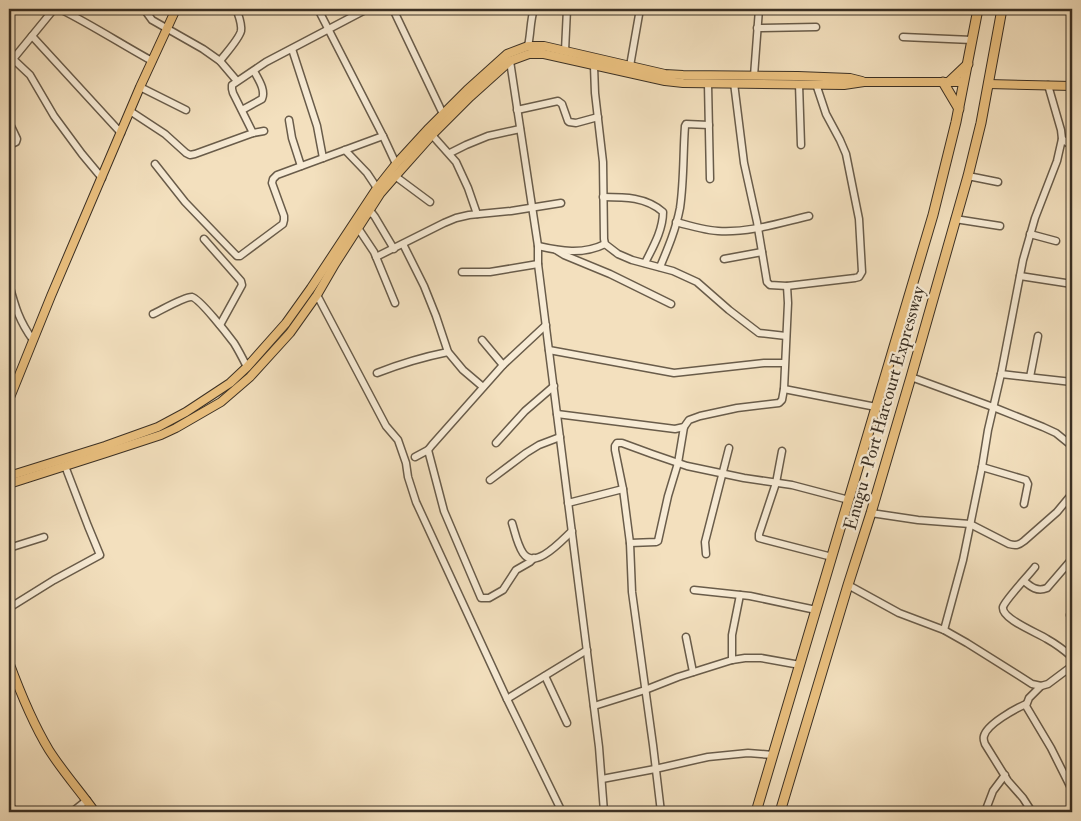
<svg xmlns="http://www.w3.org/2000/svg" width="1081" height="821" font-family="'IM FELL Double Pica',serif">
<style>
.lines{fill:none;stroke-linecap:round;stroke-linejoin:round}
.minor-casing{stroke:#695c4a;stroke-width:9}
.major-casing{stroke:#3b3024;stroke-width:10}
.highway-casing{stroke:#3b3024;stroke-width:11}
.minor{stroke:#f7ebd5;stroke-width:6}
.major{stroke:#eac07f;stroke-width:8}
.highway{stroke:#eac07f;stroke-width:9}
.labels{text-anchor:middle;stroke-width:4.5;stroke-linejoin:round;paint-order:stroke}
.street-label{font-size:18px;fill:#3b3024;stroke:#f7ebd5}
</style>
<rect width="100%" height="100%" fill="#f3e0be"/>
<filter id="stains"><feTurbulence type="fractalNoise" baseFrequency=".004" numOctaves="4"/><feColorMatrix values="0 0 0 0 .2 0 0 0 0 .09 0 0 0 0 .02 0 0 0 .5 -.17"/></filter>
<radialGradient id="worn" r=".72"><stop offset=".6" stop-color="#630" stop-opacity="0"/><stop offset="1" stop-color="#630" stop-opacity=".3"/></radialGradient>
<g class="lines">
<defs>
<g id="minor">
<path d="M60 9C92 25 121 44 152 61"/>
<path d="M144 9 152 20 203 49 220 61 237 81"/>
<path d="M318 9 383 136 396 164"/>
<path d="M393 9 443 114"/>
<path d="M757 28 816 27"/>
<path d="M32 36 121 133"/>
<path d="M903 37 972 40"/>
<path d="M528 46C531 33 530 21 534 9"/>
<path d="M292 49 317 126 323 158"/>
<path d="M565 51 567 9"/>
<path d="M13 59 30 75 54 116 82 154 102 178"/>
<path d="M220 61C226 53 239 39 241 31 242 24 239 17 237 11"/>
<path d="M510 61 538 246V264L599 747 604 812"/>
<path d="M9 64 54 9"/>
<path d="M594 66 595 93 603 162 604 239 605 244 618 254 632 260 673 271 697 282 729 310 759 333 786 336"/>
<path d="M630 66 640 9"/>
<path d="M754 76 759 9"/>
<path d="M734 83 744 163 757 222 767 282 770 285 787 286 855 278 859 277 862 272 859 219 846 154 840 140 826 114 816 84"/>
<path d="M708 84 710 179"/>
<path d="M799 84 801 145"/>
<path d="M140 87 186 110"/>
<path d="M242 110 262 99C266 90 258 79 254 71"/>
<path d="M517 110 558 101 562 104 568 121 569 122 576 123 598 117"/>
<path d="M130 111 165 134 186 153 190 155 195 154 253 133 264 131"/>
<path d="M289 120 292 138 301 166"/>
<path d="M9 122 17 139 16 142 9 145"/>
<path d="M253 133 233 93 232 89V85L266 62 367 9"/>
<path d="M432 135 456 162 468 188 477 214"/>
<path d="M1062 139 1072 146"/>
<path d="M345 150 367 173 377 188"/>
<path d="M450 153 466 145 488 136 520 129"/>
<path d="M155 164 185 202 234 253 237 256H240L283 224 284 220V216L272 183 273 179 277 175 383 136"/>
<path d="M395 176 430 202"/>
<path d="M968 176 998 182"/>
<path d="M603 197C625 197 646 197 663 212 663 230 653 247 645 263"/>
<path d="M367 214 372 213 375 217 394 249"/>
<path d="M955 219 1000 226"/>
<path d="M676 222C690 226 704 230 718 231 749 233 779 223 809 216"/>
<path d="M358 228 374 252 395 303"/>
<path d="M1030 234 1056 241"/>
<path d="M204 239 241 281 242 285 220 325"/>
<path d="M403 244 424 286 436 316 448 352 463 370 483 387"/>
<path d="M538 246C560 251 583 255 605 244"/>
<path d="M556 250 564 255 610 274 671 304"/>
<path d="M376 257 444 223 456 218 469 215 511 211 561 203"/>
<path d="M724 259 762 252"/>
<path d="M660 267C668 248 676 229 680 208 684 181 683 153 685 126L686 124 709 125"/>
<path d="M462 272H490L538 264"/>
<path d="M1020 276 1072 284"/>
<path d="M9 284C15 306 19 321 33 340"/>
<path d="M317 295 386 426 398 440 406 463 408 477 416 502 507 699 562 812"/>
<path d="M153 314C160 311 185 296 192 297 200 299 228 335 234 343 239 351 243 359 247 367"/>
<path d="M482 340 503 365"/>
<path d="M549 350 674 373 764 363H784"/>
<path d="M377 373C400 364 423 357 448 352"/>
<path d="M1001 374 1072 382"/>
<path d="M911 377 993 407 1043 427 1056 433 1072 446"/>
<path d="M1030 377 1038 336"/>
<path d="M784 389 876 407"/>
<path d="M557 414 675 429 684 427 689 420 700 416 737 408 779 403 782 400 784 389 788 303 787 286"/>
<path d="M496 443 525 411 554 386"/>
<path d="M428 450 444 511 481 598H489L503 590 516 570 530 562 534 558"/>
<path d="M782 451 776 483 759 534V538L832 557"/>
<path d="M415 457 428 450 432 445 503 365 546 325"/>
<path d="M982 467 1026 480 1028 484 1024 504"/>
<path d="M490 480 526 453 539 445 560 437"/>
<path d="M568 503 623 489"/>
<path d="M871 513 918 520 970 524 1009 544C1016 546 1019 545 1024 541L1057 512 1072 494"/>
<path d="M512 523C515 532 517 544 523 553 535 571 562 540 572 531"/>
<path d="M630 543 656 542 658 541 668 496 678 463 684 427"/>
<path d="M9 548 44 537"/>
<path d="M706 554 705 542 729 448"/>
<path d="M1035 567C1029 575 1005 600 1003 607 1001 619 1038 633 1047 639 1056 644 1064 650 1072 657"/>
<path d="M1024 581C1031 587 1037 592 1047 588L1072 559"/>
<path d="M848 585 899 613 944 630 967 643 1018 675 1032 684 1041 686"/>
<path d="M694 590 750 596 816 610"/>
<path d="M9 608 54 580 100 555 88 526 65 466"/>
<path d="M1070 615 1072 617"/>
<path d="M944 630 963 560 982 467 988 430 1001 374 1023 260 1035 218 1057 161 1062 139 1061 130 1048 85"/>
<path d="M686 637 693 672"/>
<path d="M732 660V635L740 595"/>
<path d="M1072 666 1048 684 1041 686 1029 698 1026 706 1051 748 1072 790"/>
<path d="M545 676 567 723"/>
<path d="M507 699 587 650"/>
<path d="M1026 704C1015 709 987 724 984 736 983 739 984 741 985 744L1008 781 1023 798 1032 812"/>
<path d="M594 706 645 690 678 677 732 660 745 658H761L800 665"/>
<path d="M602 779 655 769 708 757 748 753 773 755"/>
<path d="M9 803 14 812"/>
<path d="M72 812 87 800"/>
<path d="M661 812 653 745 632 592 630 543 623 489 615 450V446L617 443H622L652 454 687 466 744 478 792 485 849 500"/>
<path d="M985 812 993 791 1005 775"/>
</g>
<g id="major">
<path d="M988 84 1072 86"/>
<path d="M9 400 51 296 140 87 176 9"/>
<path d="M9 476 105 446 158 427 186 412 230 383 247 367 286 323 311 288 377 188 396 164 429 128 467 90 507 54 528 46H544L665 74 683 75 798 76 850 78 862 81"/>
<path d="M9 484 106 453 161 435 176 428 221 402 250 377 290 333 317 295 335 264 380 194 400 171 432 135 470 97 510 61 529 54H544L665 81 683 83 844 85 864 82H964"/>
<path d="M9 662C20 692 32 722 49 750 63 772 80 791 95 812"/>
</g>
<g id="highway">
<path d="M943 82 959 109"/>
<path d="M949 82 968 64"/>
<path d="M756 812 933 215 956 122 978 9"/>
<path d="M780 812 848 585 871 513 911 377 968 176 981 123 1002 9"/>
</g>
</defs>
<use href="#minor" class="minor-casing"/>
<use href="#major" class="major-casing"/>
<use href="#highway" class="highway-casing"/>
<use href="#minor" class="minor"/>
<use href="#major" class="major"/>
<use href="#highway" class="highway"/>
</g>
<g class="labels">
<g class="street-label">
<text transform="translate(884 408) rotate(-74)" y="6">Enugu - Port Harcourt Expressway</text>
</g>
</g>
<rect width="1081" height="821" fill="none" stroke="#f3e0be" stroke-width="30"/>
<rect x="10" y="10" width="1061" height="801" fill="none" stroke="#3b3024" stroke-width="2.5"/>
<rect x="15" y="15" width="1051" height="791" fill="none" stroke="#3b3024"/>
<rect width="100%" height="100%" filter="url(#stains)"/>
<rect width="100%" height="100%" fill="url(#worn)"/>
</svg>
